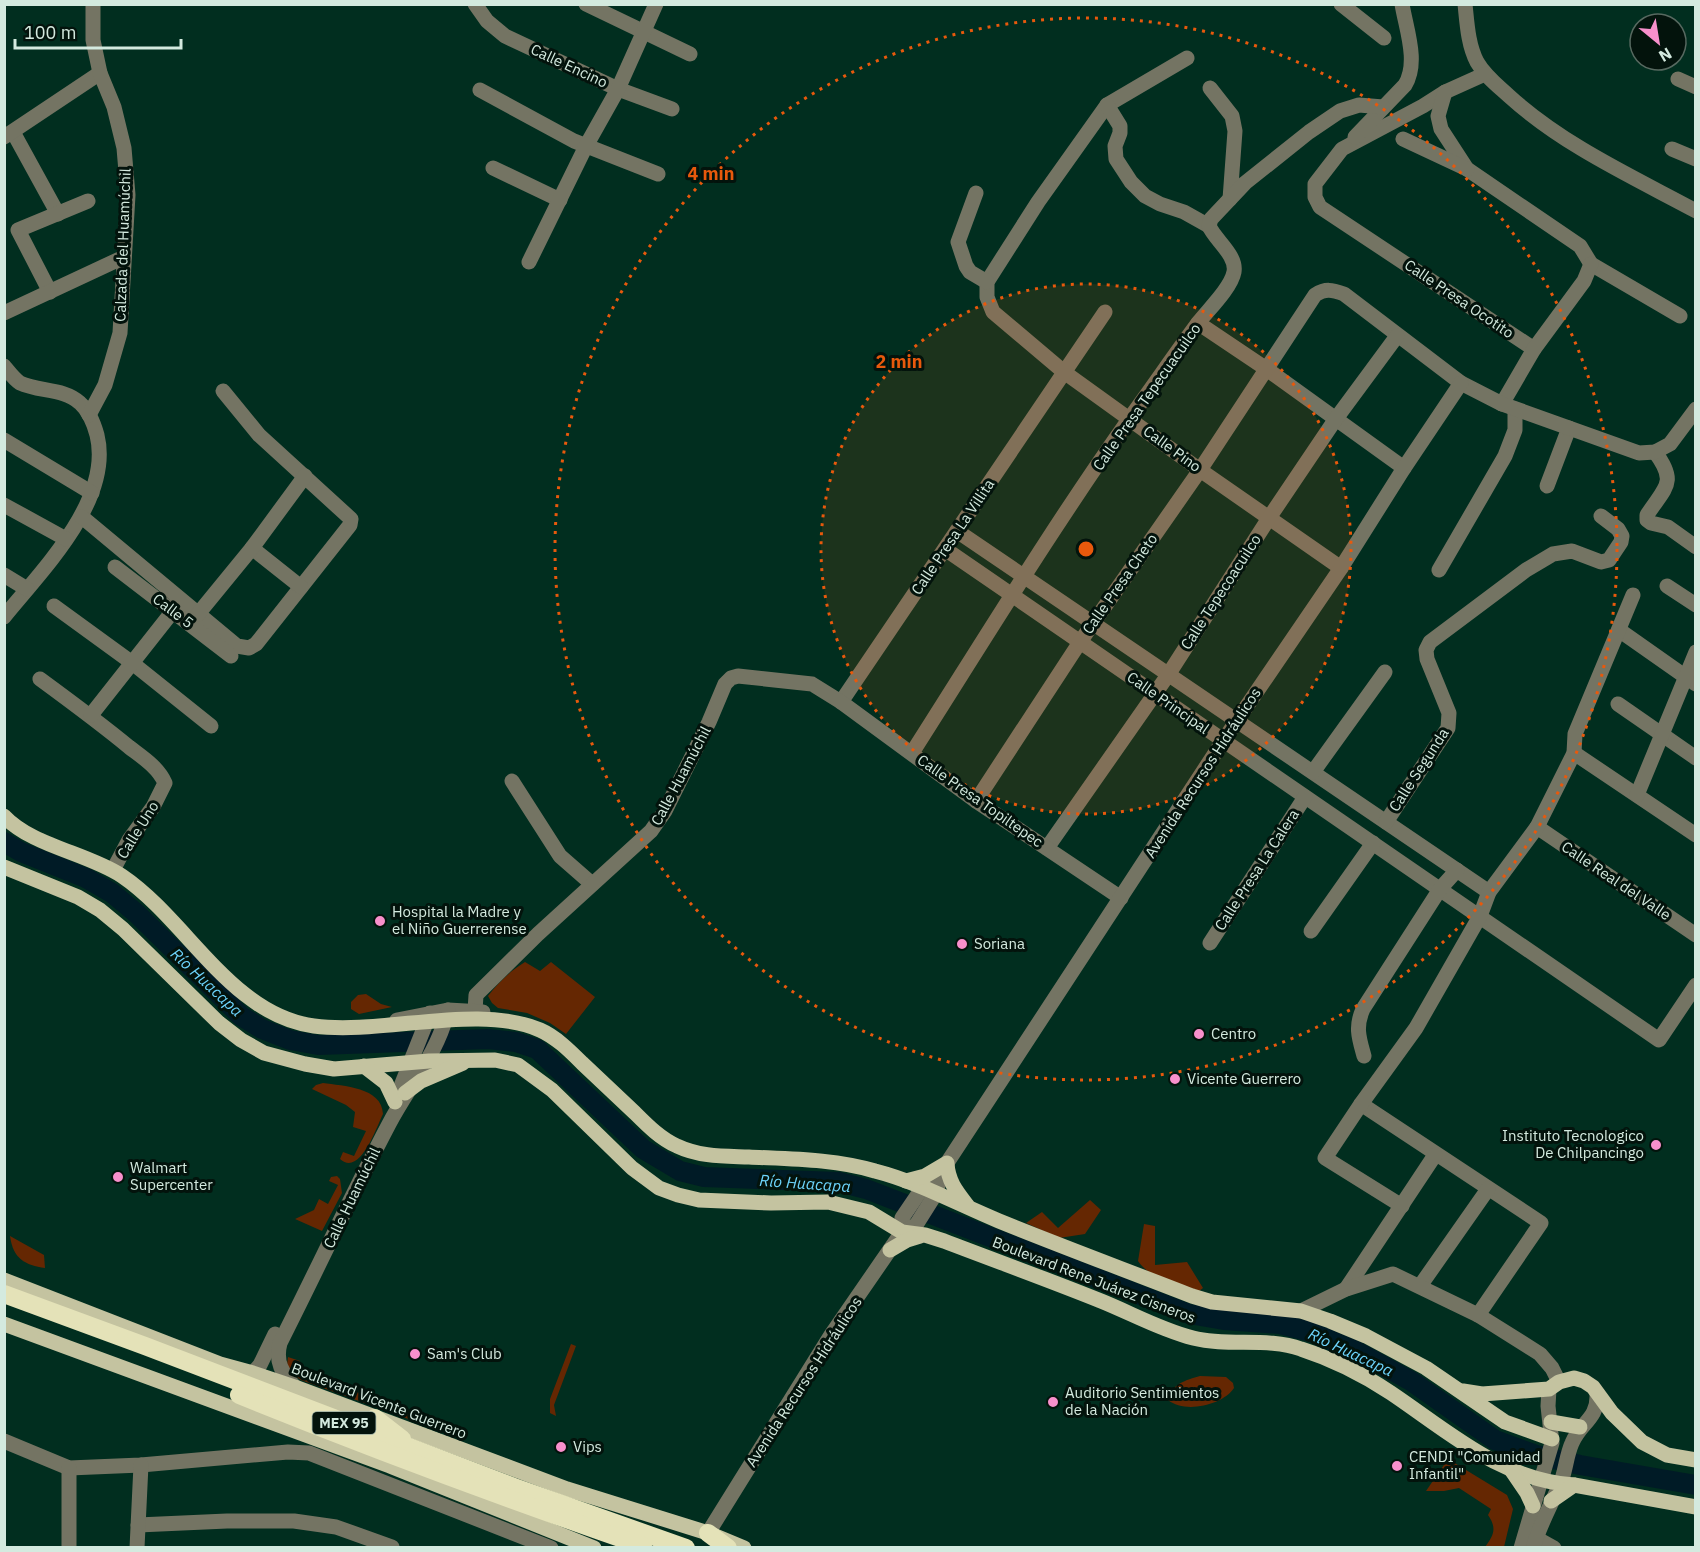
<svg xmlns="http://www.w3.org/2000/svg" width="1700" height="1552" font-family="'IBM Plex Sans',sans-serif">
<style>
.green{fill:#652702}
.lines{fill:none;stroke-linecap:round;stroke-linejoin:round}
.river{stroke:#001b26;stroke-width:20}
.minor{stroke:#747463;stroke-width:15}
.major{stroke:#c4c3a0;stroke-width:15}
.highway{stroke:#e4e2b8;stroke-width:18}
.ring{fill:none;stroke:#e8590c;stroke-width:3;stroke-dasharray:3 6}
.poi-dot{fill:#f890cc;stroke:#03130c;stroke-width:2}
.labels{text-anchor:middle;stroke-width:6;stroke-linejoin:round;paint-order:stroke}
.shield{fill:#03130c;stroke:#95aaa0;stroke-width:1.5}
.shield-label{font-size:14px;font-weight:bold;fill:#d4eadf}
.street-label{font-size:15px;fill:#d4eadf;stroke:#03130c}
.poi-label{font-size:15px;fill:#d4eadf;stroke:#03130c;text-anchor:start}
.water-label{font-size:16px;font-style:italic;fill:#6dd4fc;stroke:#03130c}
.centre{fill:#e8590c;stroke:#03130c;stroke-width:3}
.ring-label{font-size:18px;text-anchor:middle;font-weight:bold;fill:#e8590c;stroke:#03130c;stroke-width:6;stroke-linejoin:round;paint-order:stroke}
</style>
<rect width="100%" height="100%" fill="#012e1f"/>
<g class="green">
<path d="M525 962 540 971 551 962 595 997 566 1034 550 1023 527 1013 498 1008 492 1003 488 996C499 982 510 971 525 962Z"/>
<path d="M366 994 381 1004 392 1007 359 1014 351 1009V1002L358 995Z"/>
<path d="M323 1083C343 1086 382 1087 383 1114 376 1128 360 1177 340 1159L343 1152 354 1156 366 1131 353 1127 355 1112 346 1105 312 1089 316 1085Z"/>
<path d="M337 1176 340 1179 342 1193 322 1231 295 1219 314 1210 319 1199 328 1204 338 1185 329 1181 331 1177Z"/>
<path d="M1090 1200 1101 1210 1085 1234 1059 1238 1026 1223 1042 1212 1058 1228Z"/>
<path d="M1144 1224 1155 1226V1265L1187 1262 1203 1288 1199 1291C1178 1284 1151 1280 1138 1261Z"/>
<path d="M10 1236 44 1255 45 1268C25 1265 13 1259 10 1236Z"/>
<path d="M571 1344 576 1346 554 1405 556 1416 550 1413V1399Z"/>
<path d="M288 1357 300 1361 299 1371 450 1426 447 1433 301 1380 292 1374 287 1365Z"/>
<path d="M1200 1376 1226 1377 1233 1383 1234 1388C1223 1405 1185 1414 1168 1400 1171 1384 1186 1380 1200 1376Z"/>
<path d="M1448 1459 1507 1495 1513 1509 1504 1547H1485C1494 1535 1497 1528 1488 1515L1491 1509 1459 1488 1444 1491H1426Z"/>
</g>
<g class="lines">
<path class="river" d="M4 842 21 852 86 878 112 893 136 913 241 1016 262 1029 290 1040 318 1045 488 1039 516 1042 537 1049 643 1149 680 1171 704 1177 839 1182 866 1189 1189 1314 1224 1320 1280 1324 1311 1332 1358 1352 1411 1381 1495 1440 1536 1455 1580 1465 1696 1485"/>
<g class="minor">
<path d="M475 4 487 21 505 36 618 89 672 109"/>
<path d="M586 4 690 54"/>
<path d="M1341 4 1384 38"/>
<path d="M1465 4C1467 23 1468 45 1477 62 1485 76 1497 85 1509 96 1563 145 1631 176 1696 211"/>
<path d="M1187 58 1107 105 1038 202 987 282V297L993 312 1064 372 1200 470 1341 568"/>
<path d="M1485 74 1445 92 1423 106 1342 149 1315 184V197L1320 207 1534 349"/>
<path d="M1678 79 1696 87"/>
<path d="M1210 88 1232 116 1235 131 1230 199"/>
<path d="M480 90 574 141 658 174"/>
<path d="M1445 92 1438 116 1441 129 1467 169 1580 246 1591 264 1680 316"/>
<path d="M1107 105 1120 126V133L1115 146 1116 159 1131 182 1145 196 1160 204 1184 212 1209 226"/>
<path d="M13 132 58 214"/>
<path d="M4 137 100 73"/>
<path d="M1355 137 1405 85C1419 62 1406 29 1402 4"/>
<path d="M1403 139 1467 169"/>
<path d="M1672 149 1696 159"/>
<path d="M493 168 560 200"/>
<path d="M976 193 958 242 966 266 970 272 987 282"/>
<path d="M529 262 586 146 618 89 656 4"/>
<path d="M50 292 18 230 88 201"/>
<path d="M4 313 124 257"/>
<path d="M1198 323 1265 368 1404 468"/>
<path d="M4 366C9 372 14 379 20 383 39 392 64 388 80 403 89 411 94 424 97 435 113 500 42 570 4 617"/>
<path d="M1502 404 1534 349 1584 281 1591 264"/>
<path d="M89 415 105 385 120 333 128 195 124 148 114 107 100 73 93 40V4"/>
<path d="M4 440 92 493"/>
<path d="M1655 452C1678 483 1665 487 1647 515V520L1651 523 1668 527 1696 547"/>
<path d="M1547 486 1569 428"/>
<path d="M4 505 66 539"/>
<path d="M82 517 237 646 249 648 256 644 350 525 351 519 259 435 223 391"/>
<path d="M957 531 1489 892"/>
<path d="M252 548 301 587"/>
<path d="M945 549 1659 1040 1696 985"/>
<path d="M115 567 231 656"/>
<path d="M1439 570 1505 456 1515 430V409"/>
<path d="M4 575 27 589"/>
<path d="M1667 586 1696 605"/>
<path d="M54 606 131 662 211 726"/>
<path d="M198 614 252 548 305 476"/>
<path d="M1619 630 1696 684"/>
<path d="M40 679C70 701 100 723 129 747 142 757 158 767 165 783L153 807 129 840 113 870"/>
<path d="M841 702 1105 312"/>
<path d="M1618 704 1696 758"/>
<path d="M91 715 173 611"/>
<path d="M912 753C984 640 1054 525 1132 415 1154 385 1175 354 1198 323 1208 310 1231 288 1234 272 1237 255 1215 240 1209 226L1211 219 1245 183 1309 132 1340 111 1359 105 1383 107"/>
<path d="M1574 753 1696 835"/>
<path d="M1313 772 1385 672"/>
<path d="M512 781 560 856 592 884"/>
<path d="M1637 795 1696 652"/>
<path d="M976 801 1080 642 1200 470 1315 295C1326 288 1332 290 1344 294L1461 383 1502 404 1639 453 1655 452 1670 444 1696 409"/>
<path d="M1386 822 1448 728 1449 713 1427 659 1426 650 1430 642 1526 570 1553 554 1572 551 1601 562 1609 560 1621 542 1622 536 1618 529 1601 516"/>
<path d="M1537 827 1696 935"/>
<path d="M1047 848 1168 675 1269 518 1335 420 1397 336"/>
<path d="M1311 931 1373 843"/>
<path d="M1210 943 1305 797"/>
<path d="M475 1011 476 995 538 934 651 831 665 811 709 722 725 684 731 678 738 676 812 684 841 702 976 801 1121 898"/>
<path d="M397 1020 448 1010 483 1012"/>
<path d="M1364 1056C1359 1038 1355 1027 1363 1009L1440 889 1457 870"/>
<path d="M399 1091 430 1013"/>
<path d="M1361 1104 1541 1223 1478 1315"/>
<path d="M1402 1206 1325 1158 1361 1104 1416 1028 1480 916 1489 892 1537 827 1574 753 1575 734 1633 595"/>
<path d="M902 1232V1218L919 1193 931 1179"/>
<path d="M1420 1286 1488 1189"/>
<path d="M1346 1289 1435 1155"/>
<path d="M1301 1311 1346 1289 1393 1274 1478 1315 1540 1354 1552 1368 1559 1382"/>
<path d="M253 1373 260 1365 275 1334"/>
<path d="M295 1387C282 1373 275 1362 280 1343 317 1270 351 1196 389 1124 409 1086 438 1053 448 1010"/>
<path d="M4 1441 69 1468 141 1465 288 1452 309 1453 551 1548"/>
<path d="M138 1525 227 1521H294L336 1527 392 1547"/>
<path d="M708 1533 831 1335 902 1232 916 1225 933 1198 947 1163 1223 741 1341 568 1404 468 1461 383"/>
<path d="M1536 1538 1554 1548"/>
<path d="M69 1548V1468"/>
<path d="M137 1548 141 1465"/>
<path d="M1521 1548 1552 1443 1548 1406 1549 1389"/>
<path d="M1533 1548C1540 1523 1553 1502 1562 1479 1566 1467 1567 1454 1572 1443 1580 1423 1598 1419 1597 1395"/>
</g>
<g class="major">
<path d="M4 816C32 846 87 853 122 876 187 920 231 1015 314 1026 384 1035 478 1003 540 1030 556 1037 570 1051 582 1063 600 1080 618 1097 635 1113 648 1126 661 1139 677 1146 700 1157 725 1156 749 1157 791 1159 835 1159 875 1171 918 1182 958 1204 999 1221 1063 1247 1128 1271 1192 1296L1212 1302 1301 1311 1330 1321 1366 1336 1426 1368 1505 1422 1552 1439"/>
<path d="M4 867 78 897 100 910 123 929 219 1023 241 1040 264 1053 305 1064 334 1069 429 1061 495 1060 518 1065 552 1090 632 1168 659 1188 678 1195 699 1200 771 1203 828 1202 869 1212 902 1232 925 1235 944 1241C996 1261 1049 1280 1101 1301 1131 1313 1161 1330 1193 1338 1229 1347 1267 1337 1301 1349 1332 1359 1364 1375 1391 1393 1449 1432 1501 1480 1574 1485L1696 1507"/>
<path d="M364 1066 386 1083 395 1102"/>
<path d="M405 1093 421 1081 463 1063"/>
<path d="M906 1181 925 1176 947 1163C948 1181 956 1191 967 1205"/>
<path d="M890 1250 907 1240 920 1236"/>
<path d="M4 1280 220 1364 253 1373 295 1387 567 1489 708 1533 744 1548"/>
<path d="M4 1324 390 1466 594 1548"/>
<path d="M1463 1391 1482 1394 1549 1389 1559 1382 1574 1378 1584 1381 1593 1387 1612 1413 1642 1442 1667 1455 1696 1460"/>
<path d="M1551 1422 1580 1427"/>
<path d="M1512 1471 1527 1493 1533 1506"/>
<path d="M1551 1501 1574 1485"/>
</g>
<g class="highway">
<path d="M4 1294 145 1346 514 1487 686 1548"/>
<path d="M239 1395C372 1449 507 1499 643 1546"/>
<path d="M375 1418 402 1439"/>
<path d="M708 1533 728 1548"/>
</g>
</g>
<circle cx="1086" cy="549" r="265" fill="#e8590c" fill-opacity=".12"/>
<g class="ring">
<circle cx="1086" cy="549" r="265"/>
<circle cx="1086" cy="549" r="531"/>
</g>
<g class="poi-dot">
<circle cx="380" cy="921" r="6"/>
<circle cx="962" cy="944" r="6"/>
<circle cx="1199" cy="1034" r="6"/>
<circle cx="1175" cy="1079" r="6"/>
<circle cx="1656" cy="1145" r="6"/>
<circle cx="118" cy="1177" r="6"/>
<circle cx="415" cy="1354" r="6"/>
<circle cx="1053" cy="1402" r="6"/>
<circle cx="561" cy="1447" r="6"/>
<circle cx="1397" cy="1466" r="6"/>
</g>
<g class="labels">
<rect class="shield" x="312.5" y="1412" width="63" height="22" rx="4.5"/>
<g class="shield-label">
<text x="344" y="1428">MEX 95</text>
</g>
<g class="street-label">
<text transform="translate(569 66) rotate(25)" y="5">Calle Encino</text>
<text transform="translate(123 245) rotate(-88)" y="5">Calzada del Huamúchil</text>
<text transform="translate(1459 299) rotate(34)" y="5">Calle Presa Ocotito</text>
<text transform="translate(1147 397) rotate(-55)" y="5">Calle Presa Tepecuacuilco</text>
<text transform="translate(1172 449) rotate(36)" y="5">Calle Pino</text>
<text transform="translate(953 537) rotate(-56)" y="5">Calle Presa La Villita</text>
<text transform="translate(1120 584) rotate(-55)" y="5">Calle Presa Cheto</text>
<text transform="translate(1221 592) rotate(-57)" y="5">Calle Tepecoacuilco</text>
<text transform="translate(173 611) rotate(37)" y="5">Calle 5</text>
<text transform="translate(1168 703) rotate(35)" y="5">Calle Principal</text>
<text transform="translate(1419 770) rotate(-57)" y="5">Calle Segunda</text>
<text transform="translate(1203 773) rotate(-57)" y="5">Avenida Recursos Hidráulicos</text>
<text transform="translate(681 776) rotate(-62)" y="5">Calle Huamúchil</text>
<text transform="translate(980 801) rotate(35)" y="5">Calle Presa Topiltepec</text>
<text transform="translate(138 830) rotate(-58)" y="5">Calle Uno</text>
<text transform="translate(1257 870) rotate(-57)" y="5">Calle Presa La Calera</text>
<text transform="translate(1616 881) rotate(34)" y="5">Calle Real del Valle</text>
<text transform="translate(352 1198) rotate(-64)" y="5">Calle Huamúchil</text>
<text transform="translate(1094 1280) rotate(21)" y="5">Boulevard Rene Juárez Cisneros</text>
<text transform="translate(804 1382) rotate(-57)" y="5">Avenida Recursos Hidráulicos</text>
<text transform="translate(379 1401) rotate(21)" y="5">Boulevard Vicente Guerrero</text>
</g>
<g class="poi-label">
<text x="392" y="917">Hospital la Madre y<tspan x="392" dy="17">el Niño Guerrerense</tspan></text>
<text x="974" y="949">Soriana</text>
<text x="1211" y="1039">Centro</text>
<text x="1187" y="1084">Vicente Guerrero</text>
<text x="1644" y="1141" text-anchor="end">Instituto Tecnologico<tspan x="1644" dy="17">De Chilpancingo</tspan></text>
<text x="130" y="1173">Walmart<tspan x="130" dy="17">Supercenter</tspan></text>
<text x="427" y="1359">Sam's Club</text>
<text x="1065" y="1398">Auditorio Sentimientos<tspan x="1065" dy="17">de la Nación</tspan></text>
<text x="573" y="1452">Vips</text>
<text x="1409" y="1462">CENDI "Comunidad<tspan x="1409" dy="17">Infantil"</tspan></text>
</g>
<g class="water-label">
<text transform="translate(207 982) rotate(43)" y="6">Río Huacapa</text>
<text transform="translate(805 1183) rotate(4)" y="6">Río Huacapa</text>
<text transform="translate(1351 1352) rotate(25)" y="6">Río Huacapa</text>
</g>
</g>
<circle cx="1086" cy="549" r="9" class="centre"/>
<g class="ring-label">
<text x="711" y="180">4 min</text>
<text x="899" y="368">2 min</text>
</g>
<rect width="1700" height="1552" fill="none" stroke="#d4eadf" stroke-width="12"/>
<g transform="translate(1658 42) rotate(150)"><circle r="28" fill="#03130c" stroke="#576960" stroke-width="1.5"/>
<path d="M0-4.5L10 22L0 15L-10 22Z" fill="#f890cc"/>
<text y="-9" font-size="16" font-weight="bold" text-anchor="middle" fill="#d4eadf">N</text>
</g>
<path d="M15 39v9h166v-9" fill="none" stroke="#d4eadf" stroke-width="3"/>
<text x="24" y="39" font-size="18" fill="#d4eadf" stroke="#03130c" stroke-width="4.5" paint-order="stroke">100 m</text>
</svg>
